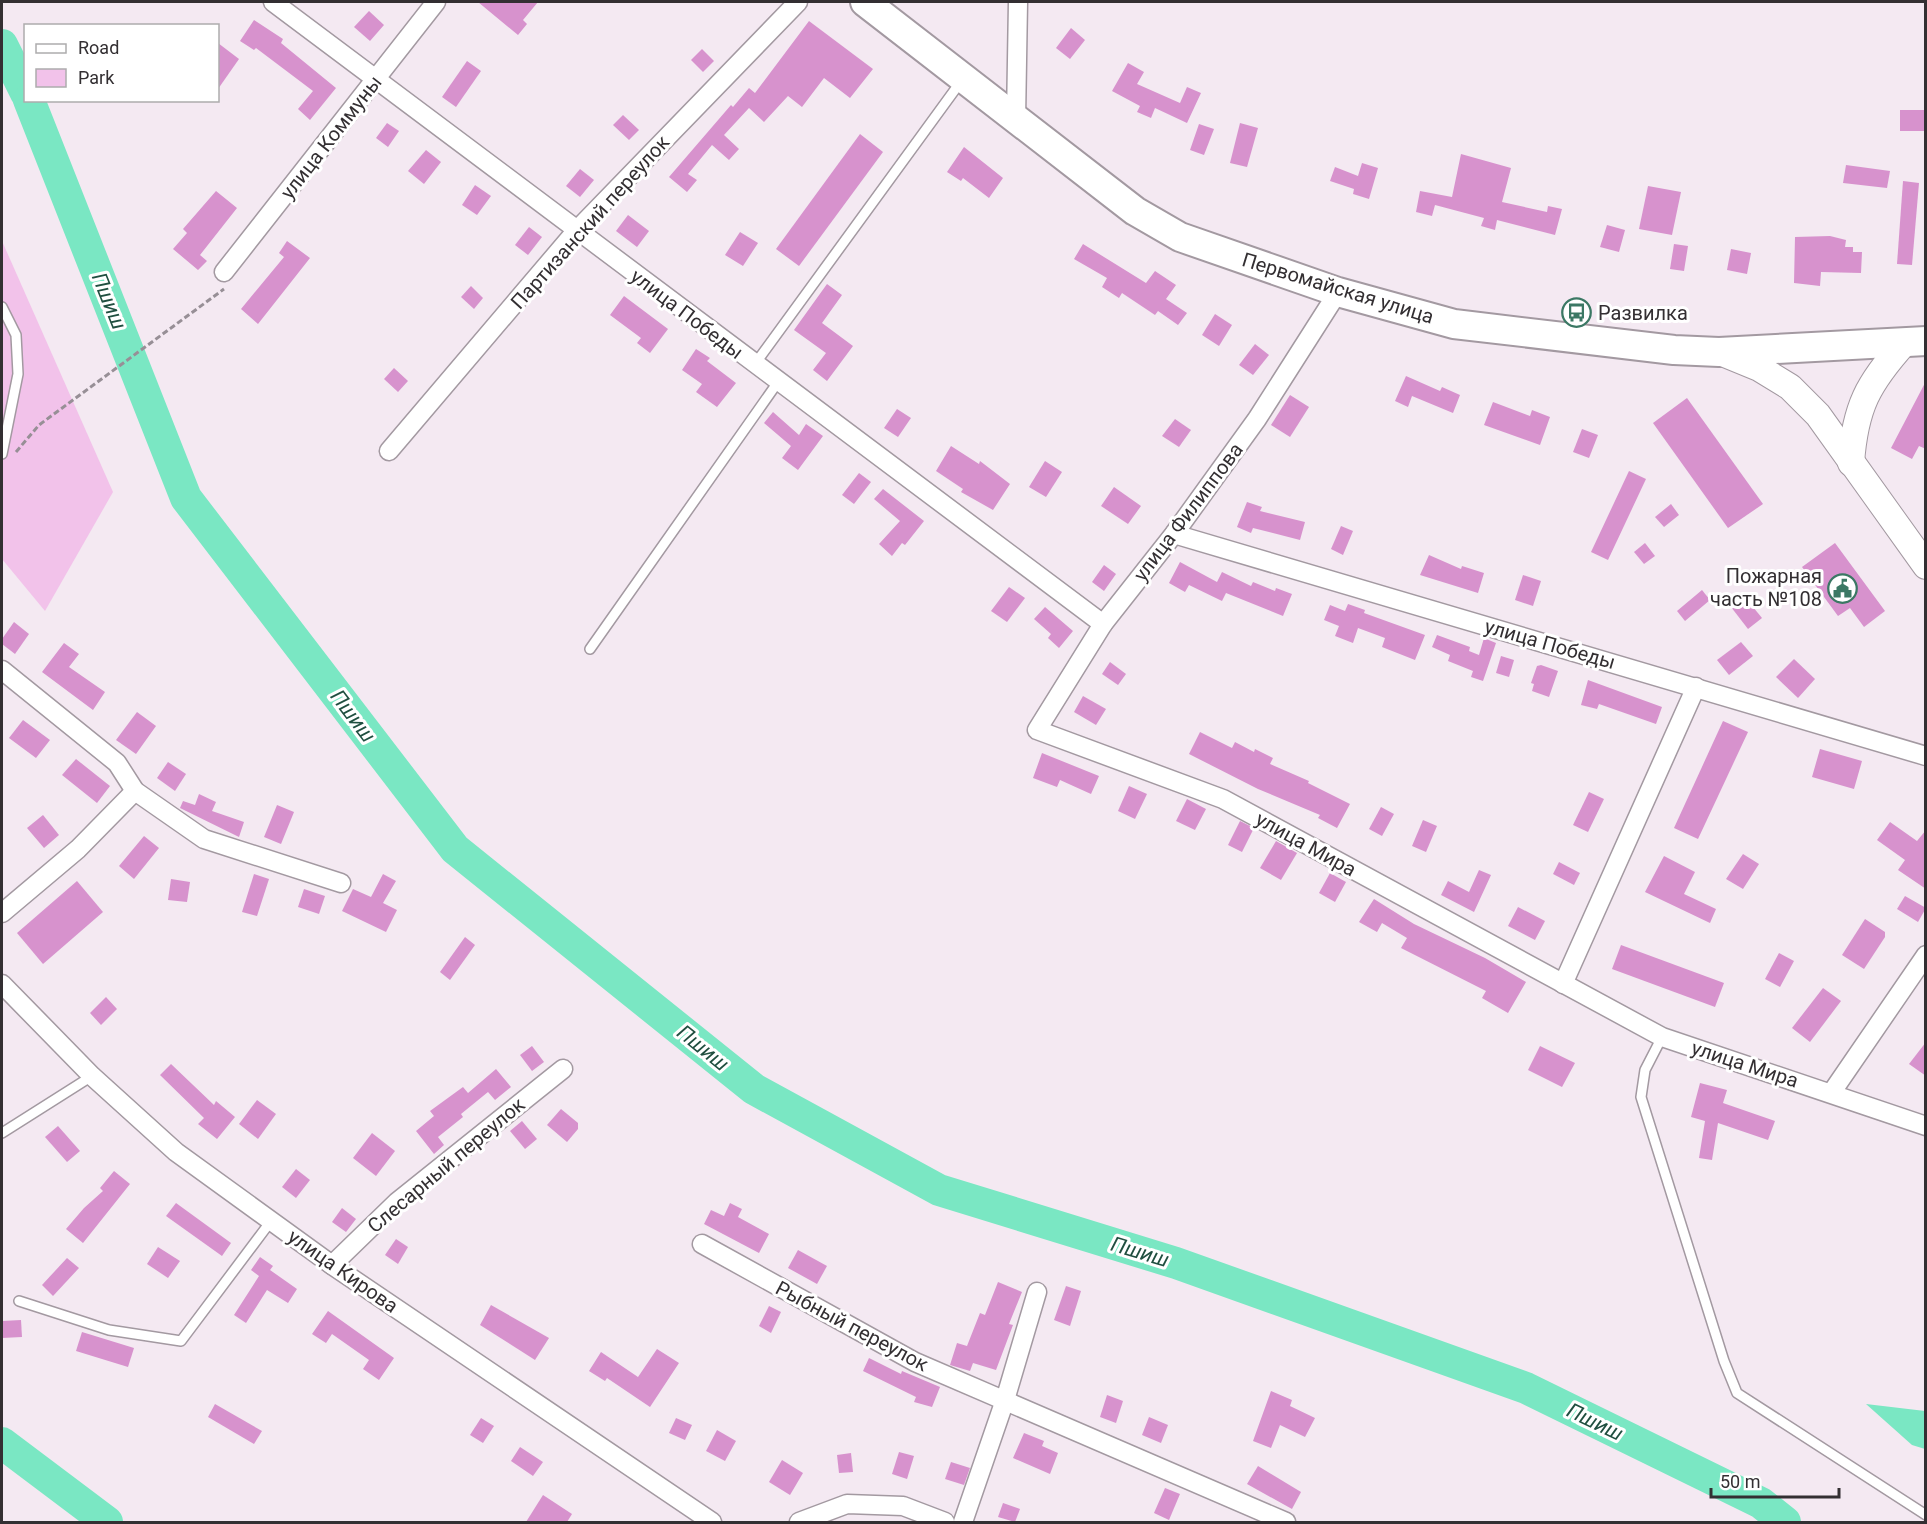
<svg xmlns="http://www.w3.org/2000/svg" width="1927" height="1524" font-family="Roboto,sans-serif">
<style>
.green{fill:#f2c2ea}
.water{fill:#7ae7c3}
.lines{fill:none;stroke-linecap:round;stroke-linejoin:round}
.river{stroke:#7ae7c3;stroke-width:32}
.building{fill:#d792cd}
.service-casing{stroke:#a399a1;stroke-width:12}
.minor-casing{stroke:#a399a1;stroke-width:21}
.secondary-casing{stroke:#a399a1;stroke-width:28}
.primary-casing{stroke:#a399a1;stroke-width:32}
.path{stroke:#978f96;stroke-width:3;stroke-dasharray:6 3;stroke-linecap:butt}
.service{stroke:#fff;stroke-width:9}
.minor{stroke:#fff;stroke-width:18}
.secondary{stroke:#fff;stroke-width:26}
.primary{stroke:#fff;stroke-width:28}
.labels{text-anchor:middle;stroke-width:6;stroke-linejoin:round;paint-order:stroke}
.street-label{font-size:20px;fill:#332f32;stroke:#fff}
.poi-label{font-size:20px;fill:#332f32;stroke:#fff;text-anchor:start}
.water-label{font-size:21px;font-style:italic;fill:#204f40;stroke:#fff}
</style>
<rect width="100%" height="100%" fill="#f4e9f2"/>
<path class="green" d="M2 241 113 492 45 611 2 559Z"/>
<path class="water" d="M1866 1404 1925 1411V1449L1912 1445Z"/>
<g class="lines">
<g class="river">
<path d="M2 45 26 93"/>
<path d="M29 100 186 498 455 849 754 1089 939 1190 1176 1263 1526 1388 1761 1503 1785 1522"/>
<path d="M2 1443 107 1522"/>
</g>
</g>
<g class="building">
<path d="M478 2H538L523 20 527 24 518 35Z"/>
<path d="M369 11 384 25 370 41 354 27Z"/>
<path d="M254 20 283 39 281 43 336 88 310 120 298 109 313 91 256 48 254 50 240 41Z"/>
<path d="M809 21 873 69 850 98 824 78 802 107 788 96 764 122 749 108 724 135 739 149 729 160 712 145 688 174 697 180 687 192 669 177 731 105 733 107 749 88 755 93Z"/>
<path d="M1071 28 1085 40 1070 59 1056 48Z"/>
<path d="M218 43 239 59 218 89Z"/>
<path d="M702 49 714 61 703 72 691 60Z"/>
<path d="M467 61 481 71 456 107 442 97Z"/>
<path d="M1128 63 1144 72 1137 84 1180 103 1187 87 1201 93 1187 123 1155 108 1151 118 1137 112 1140 106 1112 91Z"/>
<rect x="1900" y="110" width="26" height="21"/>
<path d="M623 115 639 130 629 140 613 125Z"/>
<path d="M387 123 399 131 388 147 376 138Z"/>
<path d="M1240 123 1258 128 1247 167 1230 163Z"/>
<path d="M1199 124 1214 129 1204 155 1190 150Z"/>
<path d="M860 134 883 152 799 266 776 249Z"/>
<path d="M964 147 1003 178 989 198 963 178 961 181 947 172Z"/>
<path d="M426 150 441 162 424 184 408 171Z"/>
<path d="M1461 154 1511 168 1502 202 1547 212 1548 206 1562 209 1555 235 1497 220 1495 230 1481 226 1484 218 1435 205 1432 216 1416 212 1420 191 1452 197Z"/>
<path d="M1362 163 1378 168 1369 199 1353 194 1354 189 1330 181 1335 167 1358 176Z"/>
<path d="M1846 165 1890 171 1887 188 1843 183Z"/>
<path d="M580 169 594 180 580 197 566 186Z"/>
<path d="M1903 181 1919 183 1912 265 1897 264Z"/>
<path d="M475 185 491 196 477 215 462 205Z"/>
<path d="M1648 186 1681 192 1672 235 1639 229Z"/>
<path d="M216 191 237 208 200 255 207 261 198 270 173 249 187 233 183 229Z"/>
<path d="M628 215 649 231 637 247 616 231Z"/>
<path d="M1607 225 1625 230 1619 252 1600 247Z"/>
<path d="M529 227 542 237 528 255 515 245Z"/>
<path d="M740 232 758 243 743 266 725 255Z"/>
<path d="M1830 236 1846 240 1845 247H1853V252H1862L1861 273 1821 272 1820 286 1794 283 1795 237Z"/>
<path d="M287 241 310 258 258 324 241 309 284 257 279 253Z"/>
<path d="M1083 244 1146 283 1155 271 1176 285 1166 299 1187 313 1178 325 1158 311 1155 315 1122 293 1119 298 1102 287 1107 278 1074 259Z"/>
<path d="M1674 244 1688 246 1684 271 1670 269Z"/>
<path d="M1731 249 1751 253 1747 274 1727 270Z"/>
<path d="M827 284 842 295 822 323 853 346 827 381 813 370 826 353 794 330Z"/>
<path d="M471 286 483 298 474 309 461 297Z"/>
<path d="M624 296 668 329 650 353 637 343 641 338 610 315Z"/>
<path d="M1215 314 1232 325 1219 346 1202 335Z"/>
<path d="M1255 344 1269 355 1253 375 1239 365Z"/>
<path d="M696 349 710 358 707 361 736 383 717 407 696 392 702 384 682 370Z"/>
<path d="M394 368 408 381 398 392 384 379Z"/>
<path d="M1406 376 1440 391 1442 387 1460 395 1453 413 1412 396 1408 407 1395 401Z"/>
<path d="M1926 381V449L1919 446 1912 459 1891 448Z"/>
<path d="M1290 395 1309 407 1290 437 1271 425Z"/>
<path d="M1687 398 1763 504 1728 528 1653 423Z"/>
<path d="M1493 402 1530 416 1532 410 1550 417 1540 445 1484 425Z"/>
<path d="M897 409 911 418 898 437 884 428Z"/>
<path d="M773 412 799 435 806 424 823 436 798 470 782 458 791 446 764 423Z"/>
<path d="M1175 419 1191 430 1179 447 1162 436Z"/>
<path d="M1582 429 1598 435 1589 458 1573 452Z"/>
<path d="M951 446 979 464 980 461 1010 484 993 510 961 492 963 489 936 471Z"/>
<path d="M1045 461 1062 472 1046 497 1029 487Z"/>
<path d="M1629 471 1646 479 1608 560 1591 552Z"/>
<path d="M859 473 871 482 854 504 842 495Z"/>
<path d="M1114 487 1141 506 1128 524 1101 506Z"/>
<path d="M883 489 924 521 905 545 902 543 892 556 879 544 900 521 874 499Z"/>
<path d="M1247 502 1262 507 1260 511 1305 522 1300 540 1253 528 1251 533 1237 527Z"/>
<path d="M1671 504 1679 515 1664 527 1655 517Z"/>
<path d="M1341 526 1353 531 1343 555 1331 549Z"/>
<path d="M1645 543 1655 556 1644 564 1634 552Z"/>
<path d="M1835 543 1885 611 1864 627 1850 608 1838 616 1802 567Z"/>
<path d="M1429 555 1461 569 1462 566 1484 573 1478 593 1420 575Z"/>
<path d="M1180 562 1217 582 1222 572 1251 586 1253 582 1275 591 1276 588 1292 594 1283 616 1226 593 1222 601 1189 585 1185 592 1169 583Z"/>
<path d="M1104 565 1116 574 1104 591 1092 582Z"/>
<path d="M1523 575 1541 581 1533 606 1515 600Z"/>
<path d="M1009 587 1025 598 1007 622 991 611Z"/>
<path d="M1702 590 1710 600 1685 621 1677 611Z"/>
<path d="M1744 596 1762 618 1748 629 1731 607Z"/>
<path d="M1348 604 1365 610 1364 613 1425 635 1415 660 1382 647 1385 638 1358 628 1353 643 1335 636 1339 626 1324 620 1330 605 1345 611Z"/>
<path d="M1045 607 1073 631 1059 648 1048 638 1051 634 1034 619Z"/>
<path d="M14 622 29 634 15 654 2 644V639Z"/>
<path d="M1437 635 1470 647 1469 651 1479 655 1484 638 1496 643 1483 681 1471 677 1473 671 1448 661 1450 655 1432 647Z"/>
<path d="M1741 642 1753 656 1729 675 1717 660Z"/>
<path d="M64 643 79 654 69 667 105 692 93 710 42 672Z"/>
<path d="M1501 656 1514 660 1509 677 1496 673Z"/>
<path d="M1794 659 1815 679 1798 698 1776 677Z"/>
<path d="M1110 662 1126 674 1118 685 1102 674Z"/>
<path d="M1541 665 1558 671 1549 697 1532 691 1534 684 1531 683 1537 666Z"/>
<path d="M1588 680 1662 707 1656 724 1599 704 1597 709 1581 705Z"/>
<path d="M1083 696 1106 709 1096 725 1074 712Z"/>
<path d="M137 712 156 726 136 754 116 740Z"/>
<path d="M23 720 50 740 36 758 9 738Z"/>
<path d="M1723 721 1748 732 1698 839 1674 828Z"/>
<path d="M1200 732 1232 748 1235 742 1254 752 1255 749 1273 758 1270 764 1309 781 1308 783 1350 804 1337 828 1318 818 1320 815 1258 789 1189 754Z"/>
<path d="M1820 749 1862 761 1854 789 1812 777Z"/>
<path d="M1042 753 1099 776 1091 794 1060 780 1057 787 1033 778Z"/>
<path d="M76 759 110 786 97 803 62 775Z"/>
<path d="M168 762 186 774 175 791 157 778Z"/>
<path d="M1129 786 1147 794 1135 819 1118 811Z"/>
<path d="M1589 792 1604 799 1588 832 1573 825Z"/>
<path d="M199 794 216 802 212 811 244 822 239 837 180 808 183 801 195 805Z"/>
<path d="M1187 799 1206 809 1195 830 1176 821Z"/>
<path d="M277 805 294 812 281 844 264 837Z"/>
<path d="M1381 807 1394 814 1382 836 1369 829Z"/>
<path d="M43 815 59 835 44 848 27 828Z"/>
<path d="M1423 820 1437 826 1426 852 1412 846Z"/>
<path d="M1240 821 1254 828 1242 852 1228 845Z"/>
<path d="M1890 822 1917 841 1926 830V889L1898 870 1905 860 1877 840Z"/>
<path d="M144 836 159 848 134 879 119 866Z"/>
<path d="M1276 841 1297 853 1281 880 1260 868Z"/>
<path d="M1743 854 1759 864 1743 889 1726 879Z"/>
<path d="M1664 856 1695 872 1684 894 1716 909 1710 923 1645 892Z"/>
<path d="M1559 862 1580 873 1574 885 1553 874Z"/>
<path d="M1479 870 1491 875 1474 912 1441 895 1448 881 1469 892Z"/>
<path d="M1330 873 1346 882 1335 902 1319 893Z"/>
<path d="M254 874 269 879 257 916 242 912Z"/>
<path d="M383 874 396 881 383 903 397 910 386 932 342 911 353 889 371 897Z"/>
<path d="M171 879 190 882 187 902 168 900Z"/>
<path d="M77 881 103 912 43 964 17 933Z"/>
<path d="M304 889 325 896 319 914 298 907Z"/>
<path d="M1905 896 1926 908 1918 922 1897 909Z"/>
<path d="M1374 899 1414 924 1485 958 1526 982 1508 1013 1482 998 1486 991 1401 948 1407 938 1382 923 1377 932 1359 922Z"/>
<path d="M1518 907 1545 921 1535 940 1508 926Z"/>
<path d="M1865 919 1885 932V937L1864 969 1842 955Z"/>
<path d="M465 937 475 945 450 980 440 972Z"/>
<path d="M1621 945 1724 983 1715 1007 1612 969Z"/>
<path d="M1779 953 1794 961 1780 987 1765 979Z"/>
<path d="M1823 988 1841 1001 1810 1042 1792 1028Z"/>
<path d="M106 997 117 1009 101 1025 90 1013Z"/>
<path d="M1926 1042V1076L1909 1064Z"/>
<path d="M532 1046 544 1062 532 1071 520 1055Z"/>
<path d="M1540 1046 1575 1063 1562 1087 1528 1070Z"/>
<path d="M171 1064 214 1105 216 1101 235 1117 217 1139 198 1124 204 1118 160 1075Z"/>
<path d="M496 1069 511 1087 495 1100 488 1092 461 1114 463 1117 438 1137 444 1145 434 1154 416 1131 434 1116 430 1111 463 1087 468 1093Z"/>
<path d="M1700 1083 1727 1090 1723 1103 1775 1121 1768 1140 1718 1123 1712 1160 1699 1158 1705 1121 1691 1117Z"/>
<path d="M257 1100 276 1114 258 1139 239 1124Z"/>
<path d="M561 1109 578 1123V1129L567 1142 547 1125Z"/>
<path d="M522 1121 537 1139 525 1149 510 1131Z"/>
<path d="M58 1126 80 1151 67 1162 45 1137Z"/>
<path d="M372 1133 395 1151 376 1176 353 1158Z"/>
<path d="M296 1169 310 1180 296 1198 282 1187Z"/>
<path d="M114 1171 130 1184 83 1243 66 1229 84 1208 103 1191 100 1188Z"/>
<path d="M176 1203 231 1243 222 1256 166 1216Z"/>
<path d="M730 1203 742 1209 738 1217 769 1234 759 1253 704 1224 711 1210 724 1216Z"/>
<path d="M342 1208 356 1219 346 1232 332 1222Z"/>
<path d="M396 1239 408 1247 398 1264 385 1255Z"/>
<path d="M158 1247 180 1261 168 1278 147 1264Z"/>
<path d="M798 1250 827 1266 817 1284 788 1268Z"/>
<path d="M260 1257 273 1266 270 1270 297 1289 288 1303 267 1290 246 1323 234 1315 259 1276 251 1270Z"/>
<path d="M67 1258 79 1268 53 1296 42 1285Z"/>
<path d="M998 1282 1022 1292 1009 1324 1013 1325 996 1370 973 1363 970 1371 950 1365 957 1343 967 1346 980 1313 985 1315Z"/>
<path d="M1066 1286 1081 1291 1070 1326 1054 1320Z"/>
<path d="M491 1305 549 1338 535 1360 480 1325Z"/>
<path d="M769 1306 781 1312 771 1333 759 1326Z"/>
<path d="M328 1311 394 1358 379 1380 363 1369 369 1360 332 1334 326 1343 312 1334Z"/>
<path d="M21 1320 22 1337 2 1338V1321Z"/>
<path d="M82 1332 134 1348 128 1367 76 1351Z"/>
<path d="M657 1349 679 1363 650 1407 607 1378 605 1381 589 1371 601 1352 638 1377Z"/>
<path d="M869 1358 901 1374 902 1371 940 1387 932 1407 914 1402 916 1397 863 1371Z"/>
<path d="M1271 1391 1292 1400 1290 1406 1315 1418 1305 1437 1280 1425 1271 1448 1253 1441Z"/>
<path d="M1107 1395 1123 1401 1116 1423 1100 1417Z"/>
<path d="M215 1404 262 1431 254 1444 208 1417Z"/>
<path d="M1149 1417 1168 1425 1161 1443 1142 1435Z"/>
<path d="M481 1418 494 1426 483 1443 470 1435Z"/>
<path d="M676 1418 692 1425 685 1440 669 1433Z"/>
<path d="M717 1430 736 1441 725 1461 706 1451Z"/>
<path d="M1024 1433 1044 1441 1042 1446 1058 1453 1050 1474 1013 1458Z"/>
<path d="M520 1447 543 1462 533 1476 511 1461Z"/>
<path d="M899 1452 914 1456 907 1479 892 1474Z"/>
<path d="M851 1453 853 1472 839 1473 837 1455Z"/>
<path d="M782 1460 803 1473 790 1495 769 1482Z"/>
<path d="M951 1462 970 1468 964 1485 945 1479Z"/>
<path d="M1258 1466 1301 1492 1292 1509 1247 1484Z"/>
<path d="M1165 1488 1180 1494 1169 1520 1154 1513Z"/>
<path d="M543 1495 572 1514 567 1522H526Z"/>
<path d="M1003 1503 1020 1509 1015 1522 998 1517Z"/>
</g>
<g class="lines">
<defs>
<g id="service">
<path d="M2 307 16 335 18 374 2 454"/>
<path d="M755 364 962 80"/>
<path d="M590 649 778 382"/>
<path d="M1662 1037 1645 1070 1641 1097 1724 1361 1737 1393 1926 1515"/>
<path d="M2 1133 92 1076"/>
<path d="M19 1301 109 1330 181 1341 271 1221"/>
</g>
<g id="minor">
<path d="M273 2 1103 624"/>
<path d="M1016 119 1018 2"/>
<path d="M224 272 436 2"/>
<path d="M1338 292 1257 419 1174 534 1103 624 1037 730 1223 799 1662 1037 1926 1126"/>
<path d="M389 451 576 231 798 2"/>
<path d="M1174 534 1926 756"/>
<path d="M2 670 117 763 135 791 204 839 341 883"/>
<path d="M2 913 78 849 135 791"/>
<path d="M2 984 92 1076 176 1152 332 1265 712 1522"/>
<path d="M1563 984 1696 687"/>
<path d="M1832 1092 1926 955"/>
<path d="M702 1244 915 1362 1286 1522"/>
<path d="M332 1265 397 1202 563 1069"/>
<path d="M799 1522 847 1504 903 1506 945 1522"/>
<path d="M963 1522 1005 1400 1037 1292"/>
</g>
<g id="secondary">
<path d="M1720 352 1759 368 1790 387 1818 415 1926 566"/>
<path d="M1851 463C1855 407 1868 383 1905 342"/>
</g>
<path id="primary" d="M865 2 1135 211 1180 237 1338 292 1454 324 1674 350 1719 352 1926 341"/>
</defs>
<use href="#service" class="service-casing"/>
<use href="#minor" class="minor-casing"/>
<use href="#secondary" class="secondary-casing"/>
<use href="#primary" class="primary-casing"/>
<path class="path" d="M16 452 39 425 224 289"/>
<use href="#service" class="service"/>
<use href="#minor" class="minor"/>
<use href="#secondary" class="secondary"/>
<use href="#primary" class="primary"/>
</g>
<defs>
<symbol id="bus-ring" viewBox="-11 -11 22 22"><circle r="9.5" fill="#fff" stroke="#3b7864" stroke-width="1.5"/><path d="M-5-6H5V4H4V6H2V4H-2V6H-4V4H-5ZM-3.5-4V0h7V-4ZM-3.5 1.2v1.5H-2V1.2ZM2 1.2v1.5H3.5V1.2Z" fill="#3b7864"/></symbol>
<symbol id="civic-ring" viewBox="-11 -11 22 22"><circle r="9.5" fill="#fff" stroke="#3b7864" stroke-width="1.5"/><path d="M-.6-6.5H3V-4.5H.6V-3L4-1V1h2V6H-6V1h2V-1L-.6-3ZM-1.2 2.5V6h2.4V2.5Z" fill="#3b7864"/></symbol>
</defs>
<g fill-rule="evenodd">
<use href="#bus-ring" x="1560" y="296" width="33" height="33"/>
<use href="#civic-ring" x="1826" y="572" width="33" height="33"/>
</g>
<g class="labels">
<g class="street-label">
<text transform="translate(331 137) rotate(-52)" y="7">улица Коммуны</text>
<text transform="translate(590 222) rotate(-48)" y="7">Партизанский переулок</text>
<text transform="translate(1338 288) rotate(17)" y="7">Первомайская улица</text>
<text transform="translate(687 314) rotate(37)" y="7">улица Победы</text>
<text transform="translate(1188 512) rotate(-53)" y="7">улица Филиппова</text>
<text transform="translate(1550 644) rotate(16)" y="7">улица Победы</text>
<text transform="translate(1306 844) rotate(29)" y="7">улица Мира</text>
<text transform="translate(1745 1064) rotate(18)" y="7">улица Мира</text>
<text transform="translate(446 1165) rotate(-40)" y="7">Слесарный переулок</text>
<text transform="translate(343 1271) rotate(35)" y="7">улица Кирова</text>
<text transform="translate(852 1326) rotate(28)" y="7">Рыбный переулок</text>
</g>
<g class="poi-label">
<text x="1598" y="320">Развилка</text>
<text x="1822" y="583" text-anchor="end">Пожарная<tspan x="1822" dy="23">часть №108</tspan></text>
</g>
<g class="water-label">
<text transform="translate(109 301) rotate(68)" y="7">Пшиш</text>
<text transform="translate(353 716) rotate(53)" y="7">Пшиш</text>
<text transform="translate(703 1048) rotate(39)" y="7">Пшиш</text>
<text transform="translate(1140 1252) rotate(17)" y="7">Пшиш</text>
<text transform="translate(1595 1422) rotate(26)" y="7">Пшиш</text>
</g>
</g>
<rect width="1927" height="1524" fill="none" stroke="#332f32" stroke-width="6"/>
<rect x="24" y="24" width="195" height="78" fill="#ffffff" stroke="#adacad" stroke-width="1.5"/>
<rect x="36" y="44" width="30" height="9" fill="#ffffff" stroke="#adacad" stroke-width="1.5"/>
<text x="78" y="54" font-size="18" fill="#332f32">Road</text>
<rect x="36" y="69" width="30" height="18" fill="#f2c2ea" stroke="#adacad" stroke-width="1.5"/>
<text x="78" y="84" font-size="18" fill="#332f32">Park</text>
<path d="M1711 1488v9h128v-9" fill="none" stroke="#332f32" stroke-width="3"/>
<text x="1720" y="1488" font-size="18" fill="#332f32" stroke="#ffffff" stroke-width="4.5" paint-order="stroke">50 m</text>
</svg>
